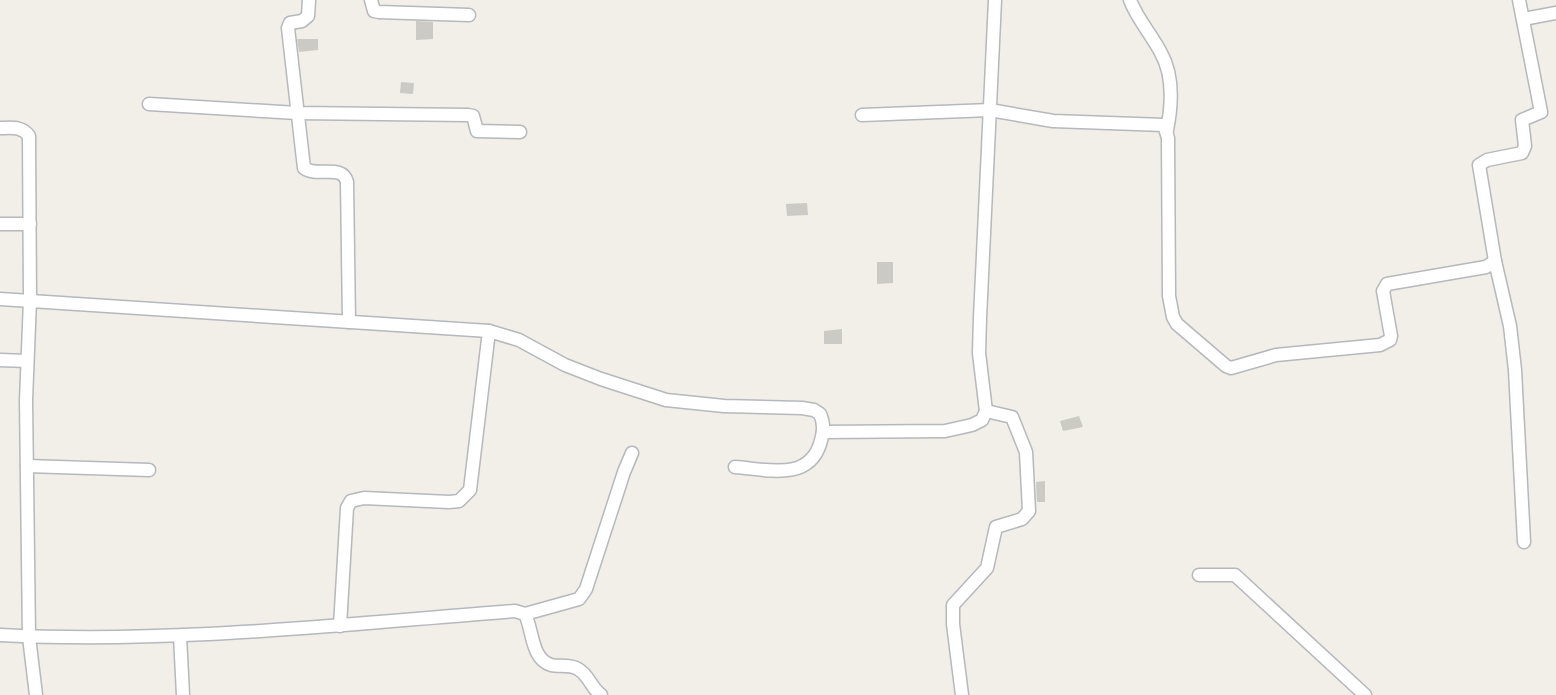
<svg xmlns="http://www.w3.org/2000/svg" width="1556" height="695" font-family="Barlow,sans-serif">
<style>
.building{fill:#cccac5}
.lines{fill:none;stroke-linecap:round;stroke-linejoin:round}
.street-casing{stroke:#b5b8bc;stroke-width:15}
.street{stroke:#fff;stroke-width:12}
</style>
<rect width="100%" height="100%" fill="#f1efe8"/>
<g class="building">
<path d="M416 21 433 22V39L416 40Z"/>
<path d="M297 39H318V50L299 52Z"/>
<path d="M401 82 414 83 413 94 400 93Z"/>
<path d="M807 203 808 215 787 216 786 204Z"/>
<path d="M877 262H893V283L877 284Z"/>
<path d="M842 329V344H824V331Z"/>
<path d="M1079 416 1083 427 1063 431 1060 421Z"/>
<path d="M1045 481V502H1037L1036 482Z"/>
</g>
<g class="lines">
<defs>
<g id="street">
<path d="M309 0 308 16 302 21 290 23 288 28 304 168C317 178 342 163 347 182L349 322"/>
<path d="M371 0 374 11 379 12 469 15"/>
<path d="M1130 0C1137 19 1152 35 1161 53 1174 76 1172 105 1167 130"/>
<path d="M1523 19 1556 13"/>
<path d="M149 104 297 113 468 115 473 116 477 131 520 132"/>
<path d="M862 115 990 110 1053 121 1164 125 1168 138 1169 296 1173 317 1177 324 1226 366 1231 368 1276 355 1380 345 1390 340 1391 336 1383 291 1387 284 1486 267 1495 261 1479 165 1487 160 1522 153 1525 146 1522 120 1541 112 1519 0"/>
<path d="M0 128C12 128 22 126 29 136L30 300 26 400 29 637 36 695"/>
<path d="M0 224H30"/>
<path d="M1495 261 1510 326 1515 370 1524 542"/>
<path d="M0 299 489 331 519 340 565 365 601 379 666 400 724 406 802 408 814 410 820 414C825 425 823 434 820 444 808 482 765 469 735 467"/>
<path d="M0 360 27 361"/>
<path d="M823 432 945 431 972 425 982 420 986 411 979 353 980 318 995 0"/>
<path d="M27 466 149 470"/>
<path d="M1199 575H1235L1365 695"/>
<path d="M525 614 579 599 586 589 624 472 632 453"/>
<path d="M340 626 347 508 351 501 364 498 449 502 459 501 470 490 489 331"/>
<path d="M0 635C172 644 344 624 515 611L525 614C533 630 531 659 551 665 559 667 570 664 578 669 589 675 591 688 601 695"/>
<path d="M180 636 183 695"/>
<path d="M962 695 953 624V605L987 568 996 527 1022 519 1029 511 1026 452 1012 417 986 411"/>
</g>
</defs>
<use href="#street" class="street-casing"/>
<use href="#street" class="street"/>
</g>
</svg>
